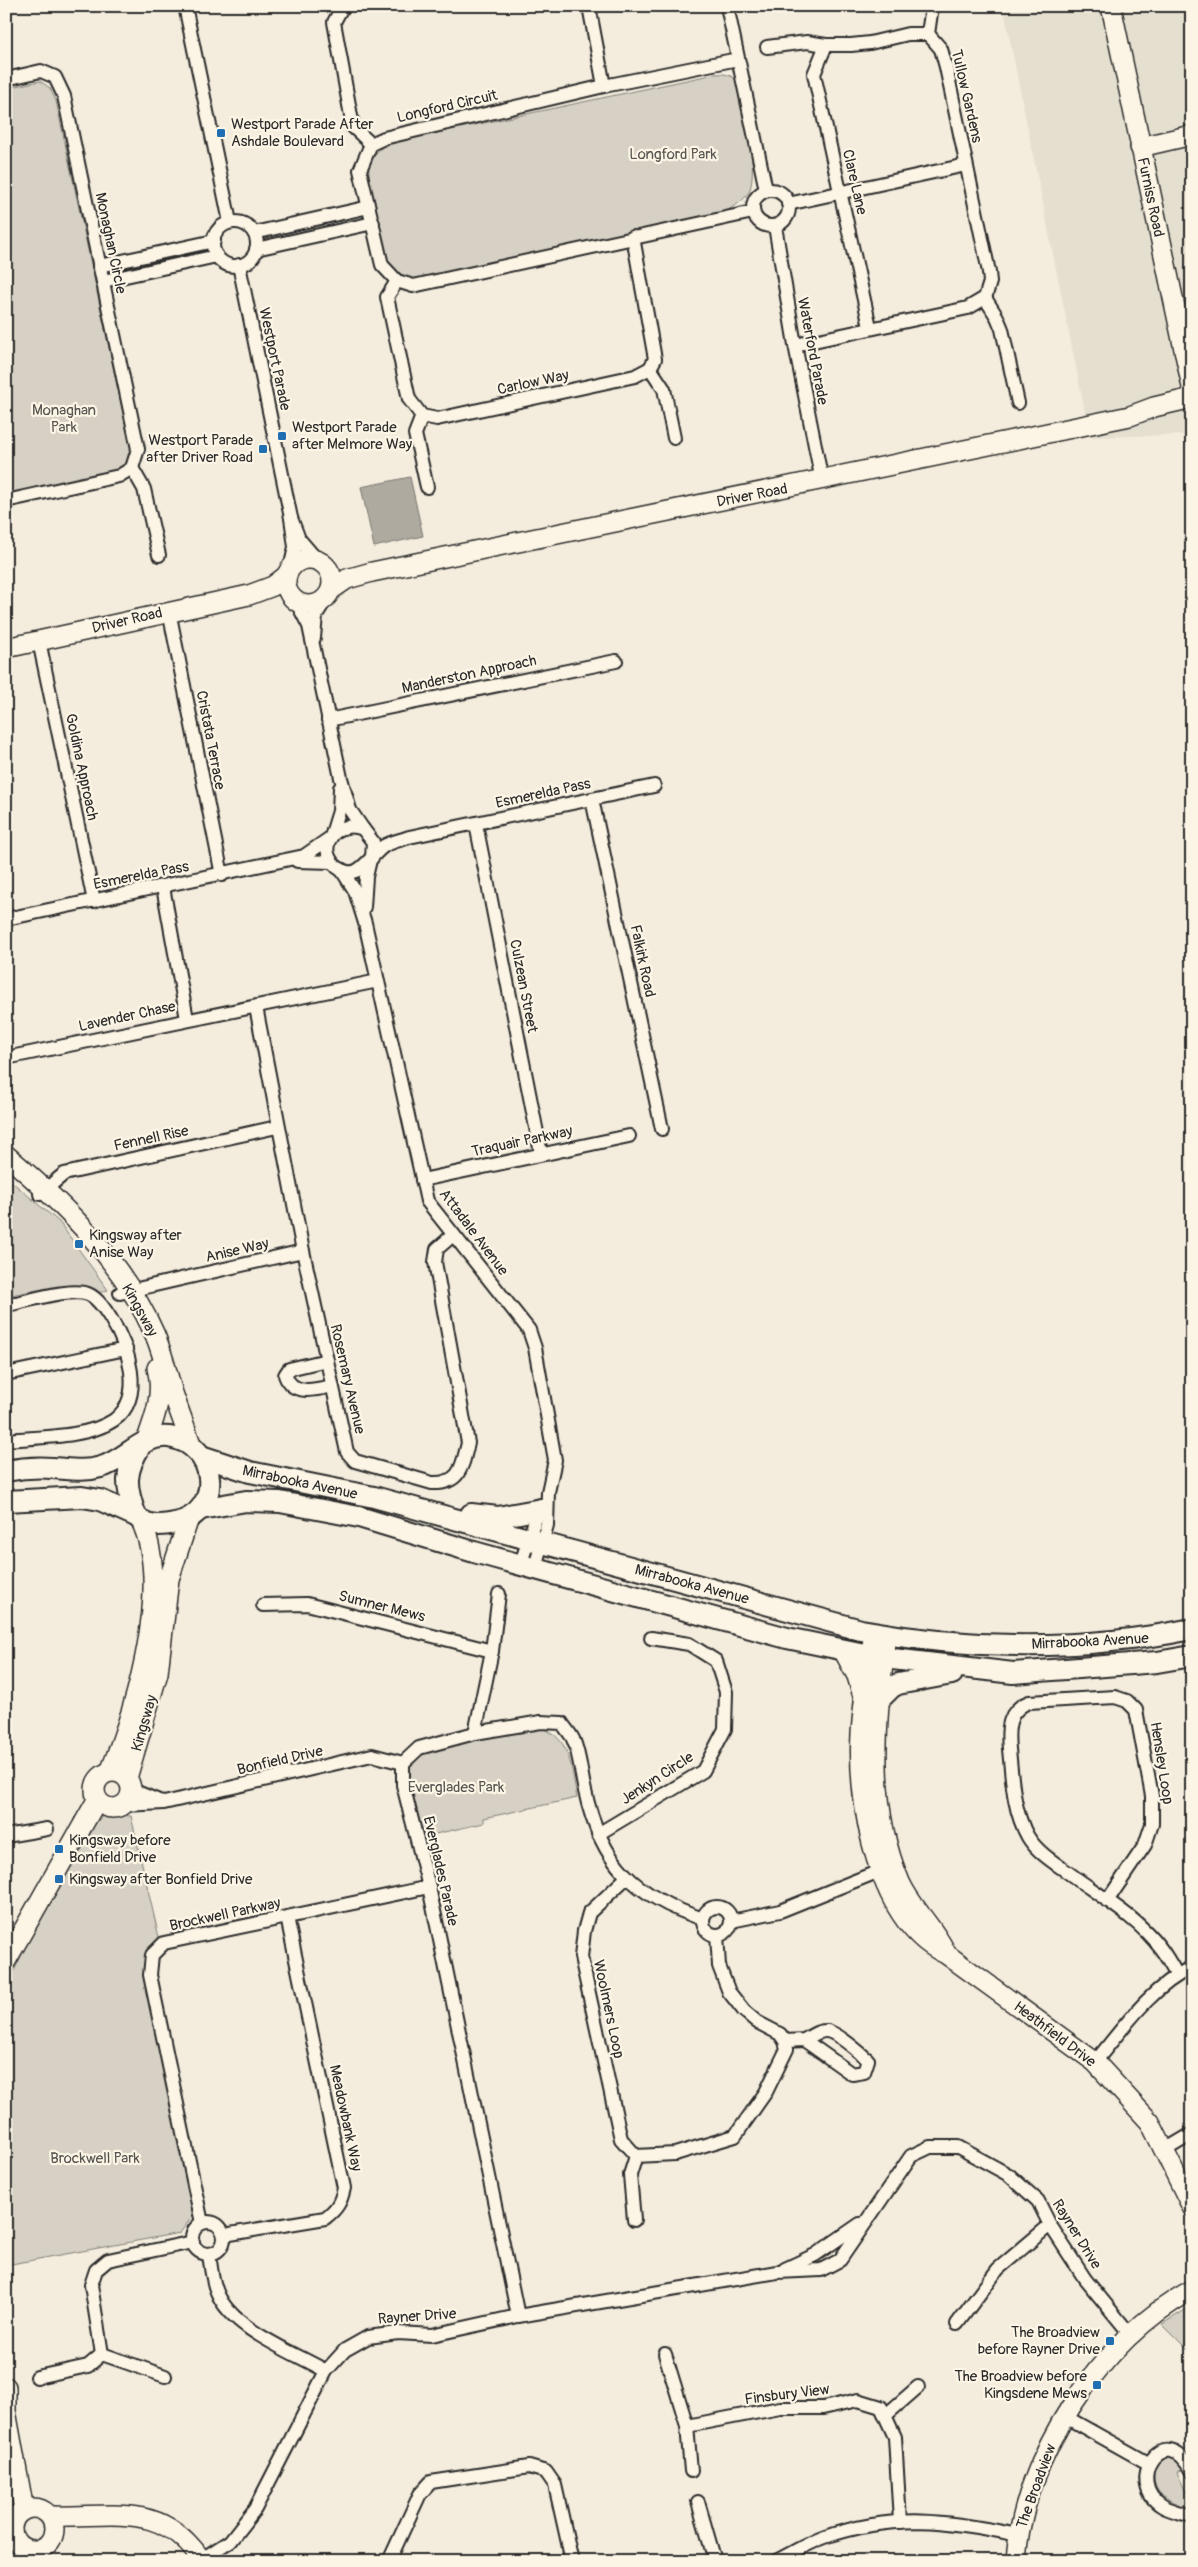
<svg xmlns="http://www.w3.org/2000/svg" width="1198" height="2567" font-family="Pangolin,sans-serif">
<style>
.built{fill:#e5dfd0}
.green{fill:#d6d1c4;stroke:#807e78}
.water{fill:#afaaa0;stroke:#7a7771}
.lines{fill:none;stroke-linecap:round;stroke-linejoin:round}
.street-casing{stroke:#2b2b2b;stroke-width:16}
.secondary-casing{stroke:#2b2b2b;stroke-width:22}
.primary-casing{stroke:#2b2b2b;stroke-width:24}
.street{stroke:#fcf5e5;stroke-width:12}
.secondary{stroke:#fcf5e5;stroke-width:19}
.primary{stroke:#fcf5e5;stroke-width:20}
.poi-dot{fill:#1f6fb2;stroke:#fcf5e5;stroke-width:2}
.labels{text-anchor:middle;stroke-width:4.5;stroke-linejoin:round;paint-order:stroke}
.street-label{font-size:15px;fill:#2b2b2b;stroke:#fcf5e5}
.poi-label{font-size:15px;fill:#2b2b2b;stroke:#fcf5e5;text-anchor:start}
.park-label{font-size:15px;fill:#565451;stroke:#fcf5e5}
</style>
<rect width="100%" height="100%" fill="#f4edde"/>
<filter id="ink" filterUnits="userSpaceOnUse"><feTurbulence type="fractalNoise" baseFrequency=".02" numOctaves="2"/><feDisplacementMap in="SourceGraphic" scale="10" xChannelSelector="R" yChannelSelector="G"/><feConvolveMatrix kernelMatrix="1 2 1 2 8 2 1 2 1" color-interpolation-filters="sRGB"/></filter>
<g filter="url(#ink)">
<path class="built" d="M1003 6H1192V476L1183 435 1090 437Z"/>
<g class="green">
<path d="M715 74C725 73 734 75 739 84 747 102 758 174 749 192 744 201 734 206 725 212L420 279C410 279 400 276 392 268 384 259 367 181 369 168 371 156 379 148 390 143Z"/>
<path d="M40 81 50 88 56 101 131 450 126 463 115 471 6 496V88Z"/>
<path d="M6 1177 59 1222 108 1290 95 1294 58 1286 6 1296Z"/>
<path d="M541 1728C572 1738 571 1770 577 1798L484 1818V1823L422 1837 408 1785 407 1767 422 1753 476 1739Z"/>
<path d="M105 1814 131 1816 161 1946 151 1963 194 2214 180 2233 6 2265V1989L71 1845Z"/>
<path d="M1192 2306V2354L1162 2324Z"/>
<path d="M1175 2456 1184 2469 1177 2472 1186 2492 1192 2490V2510C1163 2498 1147 2494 1157 2459Z"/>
</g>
<path class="water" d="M410 477 423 536 374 547 361 487Z"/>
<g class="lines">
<defs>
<g id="street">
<path d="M185 6 230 222"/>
<path d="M346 6 341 9 334 22 353 127 371 144"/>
<path d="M589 6 604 86"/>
<path d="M727 6 766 190"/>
<path d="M928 34 932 6"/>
<path d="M826 45 814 74 870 327"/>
<path d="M767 47 807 42 826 45H851L870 43 908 34H928L941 49 946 67 989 272 990 282 985 298 968 308 795 345"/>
<path d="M738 59 604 86 384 138 371 144 360 170 382 265 397 281 413 286 753 212"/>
<path d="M6 79 41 71 55 77 64 96 138 449 132 468 119 476 6 501"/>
<circle cx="771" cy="208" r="18"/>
<path d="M788 204 966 165"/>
<circle cx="235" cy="244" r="22"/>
<path d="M775 226 795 345 822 481"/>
<path d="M254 233 369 207"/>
<path d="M256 249 373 223"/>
<path d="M239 265 291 518"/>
<path d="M99 266 214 241"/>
<path d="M103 281 217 256"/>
<path d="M397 281 387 297 409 399 422 416 437 419 635 376 650 368 655 359 633 237"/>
<path d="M985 298 997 317 1002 329 1018 403"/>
<path d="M650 368 664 389 674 438"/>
<path d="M422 416 415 434 427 487"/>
<path d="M132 468 144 489 159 555"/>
<path d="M290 569 295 547 291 518 299 539 317 560"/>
<path d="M297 603 309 626 341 778 350 810 363 829"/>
<path d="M169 611 222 875"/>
<path d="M314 638 316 615 326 599"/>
<path d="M39 641 94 901"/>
<path d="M328 720 616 661"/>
<path d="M592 799 662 1129"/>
<path d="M476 824 541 1153"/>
<path d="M331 837 339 811 340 788"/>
<path d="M372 858 373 842 363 829C336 818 314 848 337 867 358 884 369 856 384 846 391 842 401 840 409 837L654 786"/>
<path d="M297 861 332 862"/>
<path d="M341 869 355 891 365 923 427 1201 529 1330 535 1348 555 1460 548 1492 547 1525 535 1567"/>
<path d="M163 887 187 1019"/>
<path d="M364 907 366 877 370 860"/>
<path d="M6 919 304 856 330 838"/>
<path d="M256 1007 303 1251 347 1452 355 1461 432 1483C461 1484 462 1466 468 1443L435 1262 437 1249 453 1235"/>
<path d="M6 1058 378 981"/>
<path d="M422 1180 629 1136"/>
<path d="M40 1194 64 1174 277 1127"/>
<path d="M120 1293 303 1251"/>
<path d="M6 1305C26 1302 70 1287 88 1294 98 1298 106 1311 111 1319 128 1346 146 1397 114 1420 88 1438 37 1437 6 1440"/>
<path d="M327 1360 289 1369 285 1375C292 1396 315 1390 332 1386"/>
<path d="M6 1374 126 1349"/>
<path d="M521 1563 540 1505"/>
<path d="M263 1605 307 1604 492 1651 475 1733"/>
<path d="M492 1651 499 1594"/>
<path d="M132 1790 159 1801"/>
<path d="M124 1805 164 1803 372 1755 403 1763"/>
<path d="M598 1834 703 1771 725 1729 726 1692 716 1661 689 1644 651 1638"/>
<path d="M6 1836 47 1829"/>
<path d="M626 1878 589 1913 584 1931 581 1957 621 2139 636 2156 675 2154 735 2136 766 2092 787 2049 785 2041 780 2034 757 2022 744 2011 729 1992 719 1966 717 1935"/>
<path d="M1107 1901 1145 1845 1152 1824V1796L1136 1710 1127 1701 1115 1697 1029 1702C1008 1710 1007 1728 1009 1749 1012 1778 1013 1811 1028 1837 1039 1855 1060 1866 1077 1879 1105 1899 1140 1920 1161 1949 1167 1957 1172 1966 1177 1975"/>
<circle cx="717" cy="1921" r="14"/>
<path d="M731 1921 780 1911 887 1868"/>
<path d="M785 2041 804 2040 852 2074 864 2072 868 2060C859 2052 838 2033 827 2031 819 2030 811 2036 804 2040"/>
<path d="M1095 2062C1124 2027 1150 1988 1192 1967"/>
<path d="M1165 2150 1192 2134"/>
<path d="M634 2220 630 2175 636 2156"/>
<circle cx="208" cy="2238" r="16"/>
<path d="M202 2223 150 1975 152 1955 164 1943 429 1887"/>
<path d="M224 2235 325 2218C337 2209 341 2202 344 2188L287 1917"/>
<path d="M209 2254C211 2267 212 2281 217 2292 231 2329 293 2352 326 2371"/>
<path d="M785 2269 815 2255 860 2224"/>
<path d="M518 2316 429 1887 403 1785V1763L419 1748 475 1733 541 1722 562 1723C565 1728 570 1733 573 1739 580 1754 581 1775 585 1791 601 1863 634 1896 703 1919"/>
<path d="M957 2324 998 2269 1050 2225"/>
<path d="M102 2354 91 2285 96 2270 108 2260 193 2242"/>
<path d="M102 2354 165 2376"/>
<path d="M665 2354 687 2426 691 2471"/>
<path d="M37 2377 88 2366 102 2354"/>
<path d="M886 2415 918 2387"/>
<path d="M1064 2416 1148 2463"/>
<path d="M687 2426 780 2408H823L858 2400 881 2407 895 2437 900 2522"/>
<path d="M1192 2472C1163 2417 1124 2483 1162 2506 1170 2511 1182 2513 1192 2516"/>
<path d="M698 2502 715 2561"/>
<path d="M202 2559 230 2541 255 2509 326 2371 345 2350 368 2337 398 2333 432 2335 518 2316 777 2272 821 2270 840 2260 911 2156 930 2147H958L1009 2175 1038 2201 1050 2225 1085 2279 1130 2334"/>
<path d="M389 2561 420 2494 431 2482 529 2467 546 2472 555 2485 572 2561"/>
<path d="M776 2561C792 2553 808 2543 825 2537 896 2513 946 2520 1018 2535"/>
</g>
<g id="secondary">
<path d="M1111 6 1192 387"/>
<path d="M1140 147 1192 135"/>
<circle cx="309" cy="582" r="23"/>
<path d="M331 590 347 579 372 572 1130 416 1154 407 1192 398"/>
<path d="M6 648 249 595 273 586 286 576"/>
<path d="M6 1155C66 1206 123 1262 155 1335 163 1354 167 1373 173 1393 179 1411 186 1429 192 1447"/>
<path d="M146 1442C155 1417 164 1394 157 1368"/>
<path d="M874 1633C869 1666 863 1701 861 1734 857 1802 877 1923 946 1954L1095 2062 1150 2122 1192 2207"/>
<path d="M886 1635C877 1717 866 1803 900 1882 911 1907 933 1926 945 1951"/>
<path d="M843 1650 857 1676 863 1696"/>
<circle cx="113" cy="1790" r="18"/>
<path d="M110 1772C136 1707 173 1584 140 1519"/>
<path d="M127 1778 158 1673 169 1579 188 1521"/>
<path d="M6 1961 97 1800"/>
<path d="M6 2387V2411L24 2510"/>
<circle cx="33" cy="2529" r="21"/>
<path d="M51 2516C113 2518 162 2500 202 2561"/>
<path d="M1016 2561C1022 2458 1101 2338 1192 2290"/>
</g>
<g id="primary">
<path d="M201 1456 250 1472 374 1497 861 1630C969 1650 1084 1651 1192 1629"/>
<path d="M6 1471C21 1468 37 1467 52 1468 69 1469 84 1472 101 1467 124 1461 143 1434 169 1437 218 1444 225 1513 175 1523 161 1526 147 1527 136 1516 125 1486 124 1472 141 1445"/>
<path d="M6 1501 82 1497 100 1500 136 1516"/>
<path d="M201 1509 246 1501 280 1502 359 1517 474 1552 787 1638 884 1658 1013 1673 1157 1662 1192 1656"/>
<path d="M471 1514 498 1517 536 1510"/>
<path d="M878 1701 892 1687 898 1684 952 1674"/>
</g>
</defs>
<use href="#street" class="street-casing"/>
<use href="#secondary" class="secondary-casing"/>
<use href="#primary" class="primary-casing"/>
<use href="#street" class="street"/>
<use href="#secondary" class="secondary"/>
<use href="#primary" class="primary"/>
</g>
</g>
<g class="poi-dot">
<rect x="216" y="128" width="10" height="10" rx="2.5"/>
<rect x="277" y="431" width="10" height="10" rx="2.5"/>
<rect x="258" y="444" width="10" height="10" rx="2.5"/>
<rect x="74" y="1239" width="10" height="10" rx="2.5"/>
<rect x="54" y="1844" width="10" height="10" rx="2.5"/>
<rect x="54" y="1874" width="10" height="10" rx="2.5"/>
<rect x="1105" y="2336" width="10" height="10" rx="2.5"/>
<rect x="1092" y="2380" width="10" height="10" rx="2.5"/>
</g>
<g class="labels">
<g class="street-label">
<text transform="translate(967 96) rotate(77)" y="5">Tullow Gardens</text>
<text transform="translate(447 106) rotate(-13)" y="5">Longford Circuit</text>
<text transform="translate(855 182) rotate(77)" y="5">Clare Lane</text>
<text transform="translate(1151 197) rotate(78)" y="5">Furniss Road</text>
<text transform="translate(111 243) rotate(78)" y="5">Monaghan Circle</text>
<text transform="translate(813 351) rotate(79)" y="5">Waterford Parade</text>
<text transform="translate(275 359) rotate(78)" y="5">Westport Parade</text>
<text transform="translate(533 382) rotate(-12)" y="5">Carlow Way</text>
<text transform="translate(752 495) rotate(-11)" y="5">Driver Road</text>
<text transform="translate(127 620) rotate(-13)" y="5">Driver Road</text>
<text transform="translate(469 674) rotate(-12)" y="5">Manderston Approach</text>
<text transform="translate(211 740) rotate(79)" y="5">Cristata Terrace</text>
<text transform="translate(82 767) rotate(78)" y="5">Goldina Approach</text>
<text transform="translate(543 793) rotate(-12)" y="5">Esmerelda Pass</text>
<text transform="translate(141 875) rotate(-11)" y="5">Esmerelda Pass</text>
<text transform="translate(643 961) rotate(78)" y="5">Falkirk Road</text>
<text transform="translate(524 986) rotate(79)" y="5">Culzean Street</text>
<text transform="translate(127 1016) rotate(-12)" y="5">Lavender Chase</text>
<text transform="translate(151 1138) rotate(-12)" y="5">Fennell Rise</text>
<text transform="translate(522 1141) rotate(-12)" y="5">Traquair Parkway</text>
<text transform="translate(474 1232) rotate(53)" y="5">Attadale Avenue</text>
<text transform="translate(237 1250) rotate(-13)" y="5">Anise Way</text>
<text transform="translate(140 1310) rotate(61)" y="5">Kingsway</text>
<text transform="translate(348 1379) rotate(77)" y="5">Rosemary Avenue</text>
<text transform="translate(300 1482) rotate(12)" y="5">Mirrabooka Avenue</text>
<text transform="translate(692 1584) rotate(15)" y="5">Mirrabooka Avenue</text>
<text transform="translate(382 1606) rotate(14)" y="5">Sumner Mews</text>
<text transform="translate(1090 1641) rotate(-3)" y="5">Mirrabooka Avenue</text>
<text transform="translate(144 1723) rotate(-74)" y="5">Kingsway</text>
<text transform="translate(280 1760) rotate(-13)" y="5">Bonfield Drive</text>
<text transform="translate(1162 1763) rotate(81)" y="5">Hensley Loop</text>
<text transform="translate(657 1778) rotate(-33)" y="5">Jenkyn Circle</text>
<text transform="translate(441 1871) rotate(77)" y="5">Everglades Parade</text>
<text transform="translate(225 1914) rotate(-12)" y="5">Brockwell Parkway</text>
<text transform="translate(609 2009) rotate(78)" y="5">Woolmers Loop</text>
<text transform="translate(1055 2034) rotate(37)" y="5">Heathfield Drive</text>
<text transform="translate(346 2118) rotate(78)" y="5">Meadowbank Way</text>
<text transform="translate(1077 2234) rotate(58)" y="5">Rayner Drive</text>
<text transform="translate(417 2316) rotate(-4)" y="5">Rayner Drive</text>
<text transform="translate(787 2394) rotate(-7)" y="5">Finsbury View</text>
<text transform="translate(1036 2486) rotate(-70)" y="5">The Broadview</text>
</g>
<g class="poi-label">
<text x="231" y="129">Westport Parade After<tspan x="231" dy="17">Ashdale Boulevard</tspan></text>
<text x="292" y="432">Westport Parade<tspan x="292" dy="17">after Melmore Way</tspan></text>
<text x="253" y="445" text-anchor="end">Westport Parade<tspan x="253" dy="17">after Driver Road</tspan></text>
<text x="89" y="1240">Kingsway after<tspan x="89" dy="17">Anise Way</tspan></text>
<text x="69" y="1845">Kingsway before<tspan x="69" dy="17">Bonfield Drive</tspan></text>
<text x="69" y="1884">Kingsway after Bonfield Drive</text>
<text x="1100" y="2337" text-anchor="end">The Broadview<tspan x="1100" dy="17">before Rayner Drive</tspan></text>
<text x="1087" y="2381" text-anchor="end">The Broadview before<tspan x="1087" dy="17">Kingsdene Mews</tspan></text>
</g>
<g class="park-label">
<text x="673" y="159">Longford Park</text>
<text x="64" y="415">Monaghan<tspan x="64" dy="17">Park</tspan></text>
<text x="456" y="1792">Everglades Park</text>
<text x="95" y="2163">Brockwell Park</text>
</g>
</g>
<rect width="1198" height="2567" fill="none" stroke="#fcf5e5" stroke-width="25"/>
<rect x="12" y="12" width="1173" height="2542" fill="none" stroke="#2b2b2b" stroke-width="2" filter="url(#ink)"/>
</svg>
